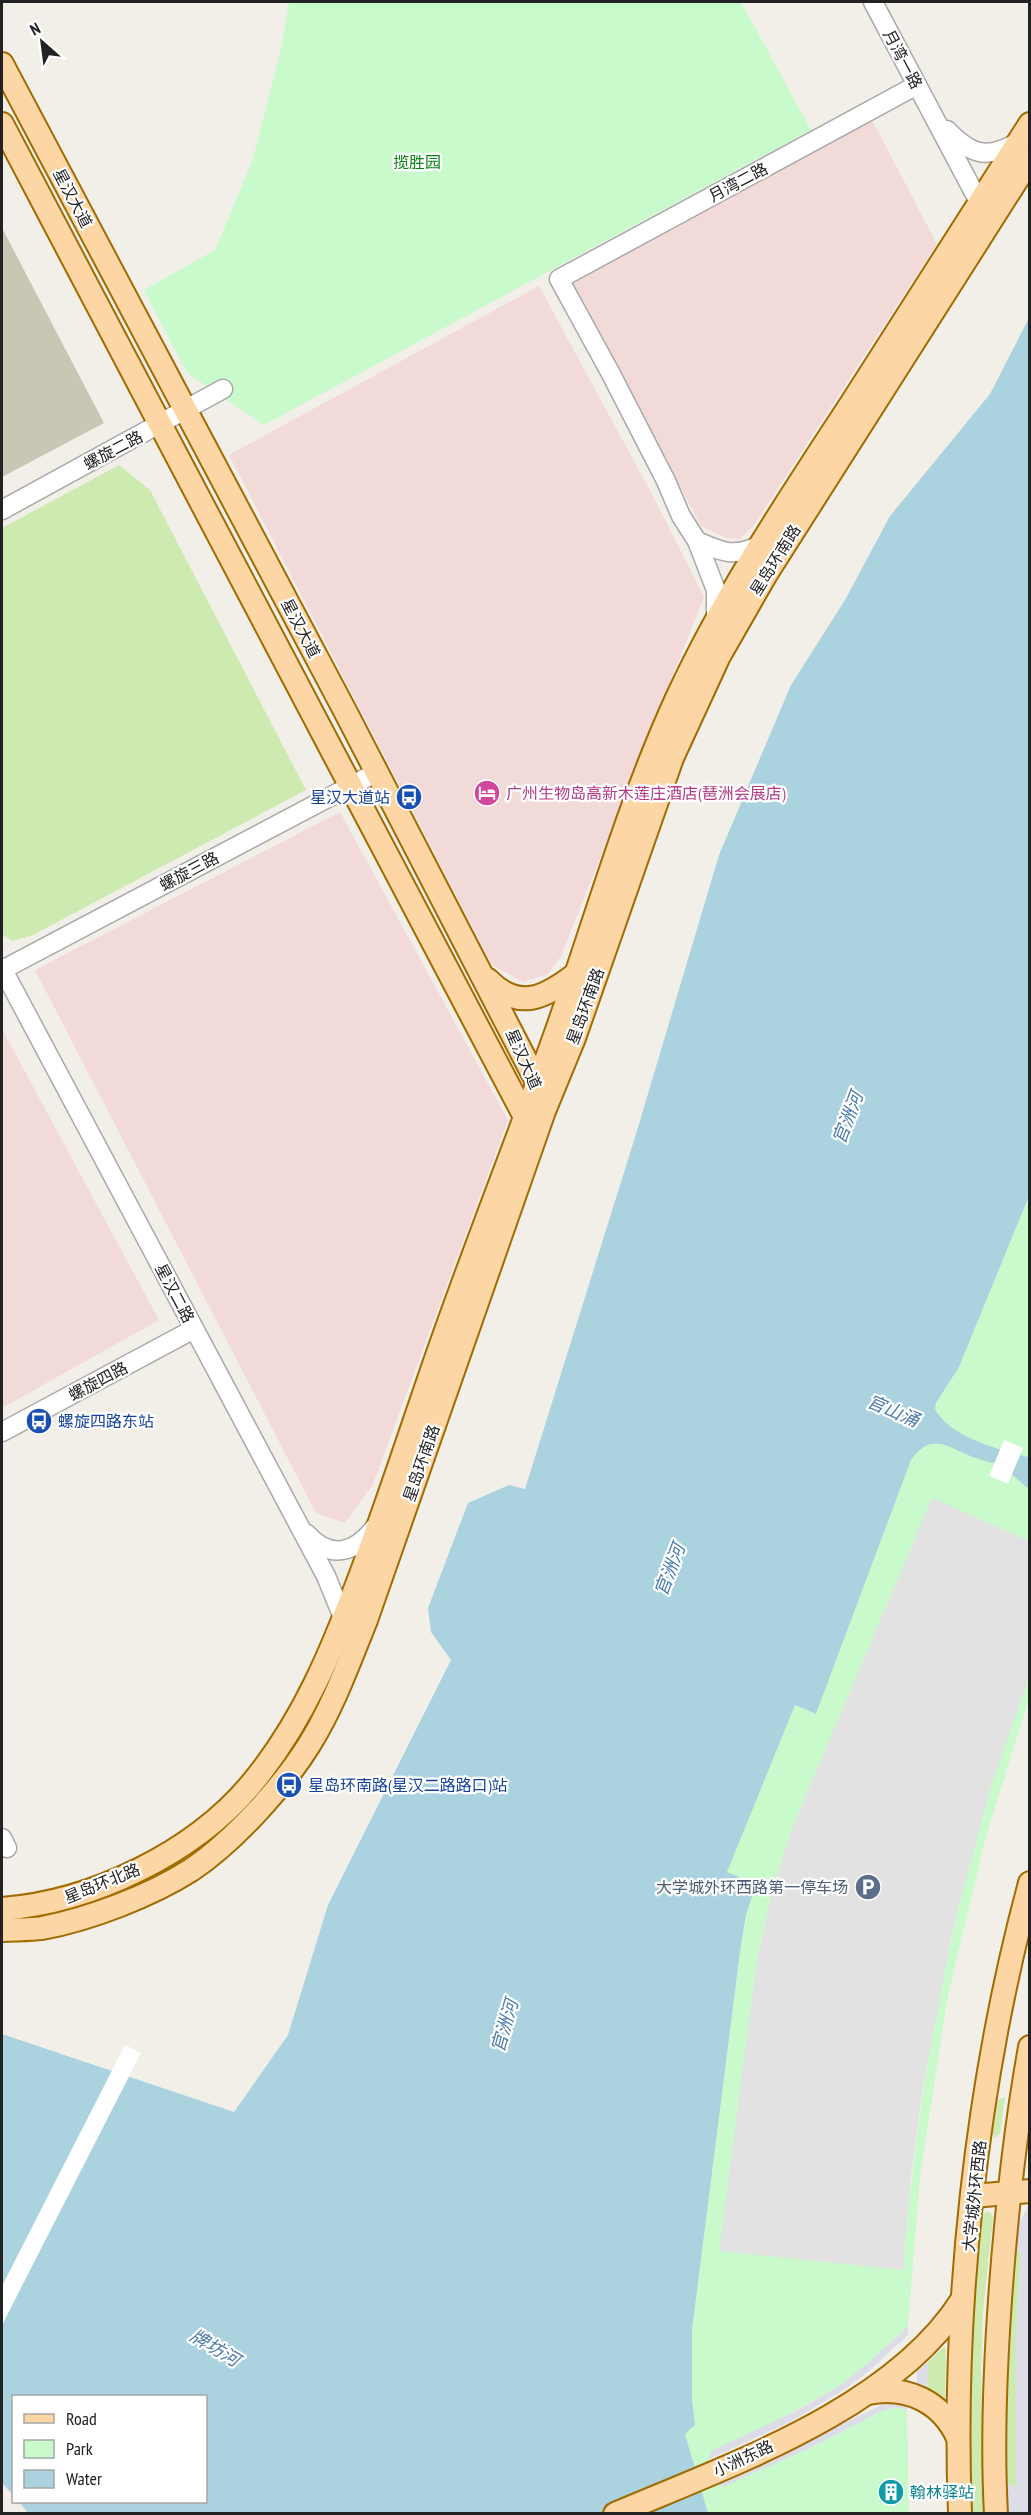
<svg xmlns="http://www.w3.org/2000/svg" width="1031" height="2515" font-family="'PT Sans Narrow','Noto Sans SC',sans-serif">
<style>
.commercial{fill:#f2dad9}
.construction{fill:#c7c7b4}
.grass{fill:#cdebb0}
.park{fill:#c8facc}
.parking{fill:#e2e2e2}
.plaza{fill:#dddde8}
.water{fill:#aad3df}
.pier{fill:#fff}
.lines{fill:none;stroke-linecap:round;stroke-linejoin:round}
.minor-casing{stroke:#a9a9a9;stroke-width:21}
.major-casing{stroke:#a06b00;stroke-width:26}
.minor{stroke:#fff;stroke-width:18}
.major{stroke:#fcd6a4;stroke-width:22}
.labels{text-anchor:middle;stroke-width:4.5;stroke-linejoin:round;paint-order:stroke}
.street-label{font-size:16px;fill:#222;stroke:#fff}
.park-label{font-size:16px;fill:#0c8416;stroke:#fff}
.hotel-label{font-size:16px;fill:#b23c85;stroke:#fff;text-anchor:start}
.transit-label{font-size:16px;fill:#164399;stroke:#fff;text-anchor:start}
.service-label{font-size:16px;fill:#4e5e75;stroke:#fff;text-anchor:end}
.culture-label{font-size:16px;fill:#0d838f;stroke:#fff;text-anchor:start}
.water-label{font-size:18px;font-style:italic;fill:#4a7aab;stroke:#fff}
</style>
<rect width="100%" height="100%" fill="#f2efe9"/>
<g class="commercial">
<path d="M871 118 937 244 754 525 740 539 726 538 701 526 570 281Z"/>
<path d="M539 286 655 500 704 597 561 956 548 974 523 982 492 965 229 455Z"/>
<path d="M340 812 508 1120 373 1484 345 1523 316 1513 35 970Z"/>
<path d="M2 1029 159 1320 2 1408Z"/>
</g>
<path class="construction" d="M2 228 104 423 2 477Z"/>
<g class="grass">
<path d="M119 465 150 490 306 790 33 935 13 941 2 934V528Z"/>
<path d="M1005 2097 1000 2134 995 2138 992 2134 997 2101Z"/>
<path d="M987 2211 992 2214 993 2218 983 2312 981 2370 984 2513 972 2514 969 2437 971 2312 981 2217Z"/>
<path d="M1015 2252H1021L1016 2336V2488L1006 2483 1005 2403Z"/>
<path d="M944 2347 946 2349 945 2403 927 2392 928 2362Z"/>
</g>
<g class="park">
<path d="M289 2H741L811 130 264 425 187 373 144 290 215 250 252 162 280 54Z"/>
<path d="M1029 1196V1541L932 1499 795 1821 772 1890 756 1966 720 2250 903 2269C916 2107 943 1946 990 1789 1002 1750 1016 1711 1029 1673V1699L987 1833 948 1995 920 2177 908 2326 868 2363 842 2384 708 2460 717 2483 810 2448 880 2412 895 2407 907 2410 909 2513H708L685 2434 695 2425 692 2399V2330L740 1952 749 1903 726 1872 795 1705 816 1714 911 1460 933 1409 959 1367Z"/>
</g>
<path class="parking" d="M932 1498 1029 1541 1030 1673 990 1790 953 1928 922 2094 911 2176 903 2270 719 2251 756 1966 772 1890 795 1821Z"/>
<g class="plaza">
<path d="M1029 2206V2513H1007L1006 2483 1016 2487V2336L1021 2253 1015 2252 1019 2222Z"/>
<path d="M908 2326V2335L868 2372 842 2391 790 2422 707 2460 713 2450 796 2411 842 2384 868 2363Z"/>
<path d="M928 2362 927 2392 917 2388V2371Z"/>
<path d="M888 2402H907V2410L895 2407 880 2412 810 2448 723 2487 717 2483Z"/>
</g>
<path class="water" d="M1029 318V1196L959 1367 936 1403 935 1409C949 1437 1002 1451 1029 1457V1489C1020 1483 1013 1474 1004 1468 993 1461 980 1461 968 1455 945 1445 930 1433 911 1460L816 1714 795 1705 727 1872 756 1884 746 1915 740 1952 692 2330V2399L695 2425 685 2434 708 2513H28L19 2502H206V2396H14L13 2495 2 2483V2034L234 2112 288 2035 328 1905 451 1660 431 1632 428 1608 468 1503 509 1485 525 1489 636 1134 719 855 791 685 845 600 890 516 990 394Z"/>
<g class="pier">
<path d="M1004 1440 1023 1448 1008 1484 989 1476Z"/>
<path d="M125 2045 141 2053 2 2325V2286Z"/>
</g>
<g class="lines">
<defs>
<g id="minor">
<path d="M873 2 979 202"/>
<path d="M947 130C971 155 987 160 1018 142"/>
<path d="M2 510 223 389"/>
<path d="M697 541C722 552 734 558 760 545"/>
<path d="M716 621V590L697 541 681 516 666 481 611 374 559 279 917 85"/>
<path d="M2 968 326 1576 344 1620"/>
<path d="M2 970 377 772"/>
<path d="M2 1432 194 1329"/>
<path d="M307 1534C331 1561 356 1552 375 1527"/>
<path d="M2 1838 7 1848"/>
</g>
<g id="major">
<path d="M2 64 344 709 537 1082 539 1089"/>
<path d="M2 124 524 1115"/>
<path d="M488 980C519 1012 546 997 576 974"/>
<path d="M2 1909C92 1902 195 1853 253 1782 304 1720 333 1648 361 1574 385 1510 406 1446 428 1382 468 1264 515 1148 557 1030 596 920 628 805 677 698 725 594 789 499 851 404 911 311 970 217 1030 124"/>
<path d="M2 1930C15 1929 29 1930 42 1928 90 1919 150 1896 191 1870 233 1842 282 1788 309 1745 333 1707 349 1662 366 1620L544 1111 574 1038 672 758 719 656 766 574 1030 159"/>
<path d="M974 2196 1030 2191"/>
<path d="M868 2393C907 2385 942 2402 958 2438"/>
<path d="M615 2514C730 2465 893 2409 962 2300"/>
<path d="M960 2514C952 2307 976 2083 1030 1883"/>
<path d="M996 2514C992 2442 995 2371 1000 2300 1006 2215 1015 2131 1030 2047"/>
</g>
</defs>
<use href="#minor" class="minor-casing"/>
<use href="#major" class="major-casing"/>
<use href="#minor" class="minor"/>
<use href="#major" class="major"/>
</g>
<defs>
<symbol id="hotel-disc" viewBox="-11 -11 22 22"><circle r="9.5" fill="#d1479c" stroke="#fff"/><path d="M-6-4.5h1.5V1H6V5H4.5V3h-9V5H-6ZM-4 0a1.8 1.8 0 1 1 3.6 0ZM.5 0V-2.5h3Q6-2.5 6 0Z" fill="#fff"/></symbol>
<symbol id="bus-disc" viewBox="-11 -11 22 22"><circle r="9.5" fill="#1a4fb4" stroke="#fff"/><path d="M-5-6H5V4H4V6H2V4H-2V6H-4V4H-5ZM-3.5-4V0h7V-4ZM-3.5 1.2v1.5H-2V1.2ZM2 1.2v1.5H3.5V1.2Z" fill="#fff"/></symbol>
<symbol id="parking-disc" viewBox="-11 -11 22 22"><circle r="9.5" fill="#5c6f8a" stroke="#fff"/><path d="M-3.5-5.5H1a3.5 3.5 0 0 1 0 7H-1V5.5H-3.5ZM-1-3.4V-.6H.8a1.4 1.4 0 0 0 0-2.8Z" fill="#fff"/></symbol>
<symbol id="building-disc" viewBox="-11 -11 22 22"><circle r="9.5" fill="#0f9aa8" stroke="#fff"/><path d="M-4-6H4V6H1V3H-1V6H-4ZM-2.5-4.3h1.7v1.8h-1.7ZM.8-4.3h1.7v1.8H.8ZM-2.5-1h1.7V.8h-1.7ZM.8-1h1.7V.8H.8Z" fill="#fff"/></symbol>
</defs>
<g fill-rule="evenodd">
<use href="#hotel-disc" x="472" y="778" width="30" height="30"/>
<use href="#bus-disc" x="394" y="782" width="30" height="30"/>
<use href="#bus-disc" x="24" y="1406" width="30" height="30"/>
<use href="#bus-disc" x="274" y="1770" width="30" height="30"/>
<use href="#parking-disc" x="853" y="1872" width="30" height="30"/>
<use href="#building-disc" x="876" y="2477" width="30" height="30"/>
</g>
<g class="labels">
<g class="street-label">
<text transform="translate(903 59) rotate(62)" y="6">月湾一路</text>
<text transform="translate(738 182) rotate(-28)" y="6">月湾二路</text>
<text transform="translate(73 198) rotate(62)" y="6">星汉大道</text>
<text transform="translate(113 450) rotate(-28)" y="6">螺旋二路</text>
<text transform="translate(775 560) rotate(-58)" y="6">星岛环南路</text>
<text transform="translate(301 628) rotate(62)" y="6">星汉大道</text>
<text transform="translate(189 871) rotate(-28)" y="6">螺旋三路</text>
<text transform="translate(585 1006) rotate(-70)" y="6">星岛环南路</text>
<text transform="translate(524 1059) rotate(66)" y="6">星汉大道</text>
<text transform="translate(175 1293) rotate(62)" y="6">星汉二路</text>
<text transform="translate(98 1381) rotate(-28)" y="6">螺旋四路</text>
<text transform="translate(421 1463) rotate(-71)" y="6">星岛环南路</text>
<text transform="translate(102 1883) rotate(-22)" y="6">星岛环北路</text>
<text transform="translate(974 2196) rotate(-84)" y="6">大学城外环西路</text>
<text transform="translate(743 2458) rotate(-25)" y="6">小洲东路</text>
</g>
<g class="park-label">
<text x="417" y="168">揽胜园</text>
</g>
<g class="hotel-label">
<text x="506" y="799">广州生物岛高新木莲庄酒店(琶洲会展店)</text>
</g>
<g class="transit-label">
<text x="390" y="803" text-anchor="end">星汉大道站</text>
<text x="58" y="1427">螺旋四路东站</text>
<text x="308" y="1791">星岛环南路(星汉二路路口)站</text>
</g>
<g class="service-label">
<text x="848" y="1893">大学城外环西路第一停车场</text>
</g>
<g class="culture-label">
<text x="910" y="2498">翰林驿站</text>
</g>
<g class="water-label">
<text transform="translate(848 1118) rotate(-69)" y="6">官洲河</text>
<text transform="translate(893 1411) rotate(23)" y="6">官山涌</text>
<text transform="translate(670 1570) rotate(-69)" y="6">官洲河</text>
<text transform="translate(505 2026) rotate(-74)" y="6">官洲河</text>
<text transform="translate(215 2348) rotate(31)" y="6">牌坊河</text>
</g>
</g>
<rect width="1031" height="2515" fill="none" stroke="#222222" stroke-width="6"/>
<rect x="12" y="2395" width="195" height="108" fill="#ffffff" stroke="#a7a7a7" stroke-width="1.5"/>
<rect x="24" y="2414" width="30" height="9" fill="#fcd6a4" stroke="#a7a7a7" stroke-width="1.5"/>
<text x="66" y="2425" font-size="18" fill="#222222">Road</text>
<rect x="24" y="2440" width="30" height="18" fill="#c8facc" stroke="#a7a7a7" stroke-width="1.5"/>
<text x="66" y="2455" font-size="18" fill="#222222">Park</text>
<rect x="24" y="2470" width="30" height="18" fill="#aad3df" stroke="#a7a7a7" stroke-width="1.5"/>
<text x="66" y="2485" font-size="18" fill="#222222">Water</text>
<g transform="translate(42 42) rotate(332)" stroke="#ffffff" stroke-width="4.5" paint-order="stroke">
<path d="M0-4.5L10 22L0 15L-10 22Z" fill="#222222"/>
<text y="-9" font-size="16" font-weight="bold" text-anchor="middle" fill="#222222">N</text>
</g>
</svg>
